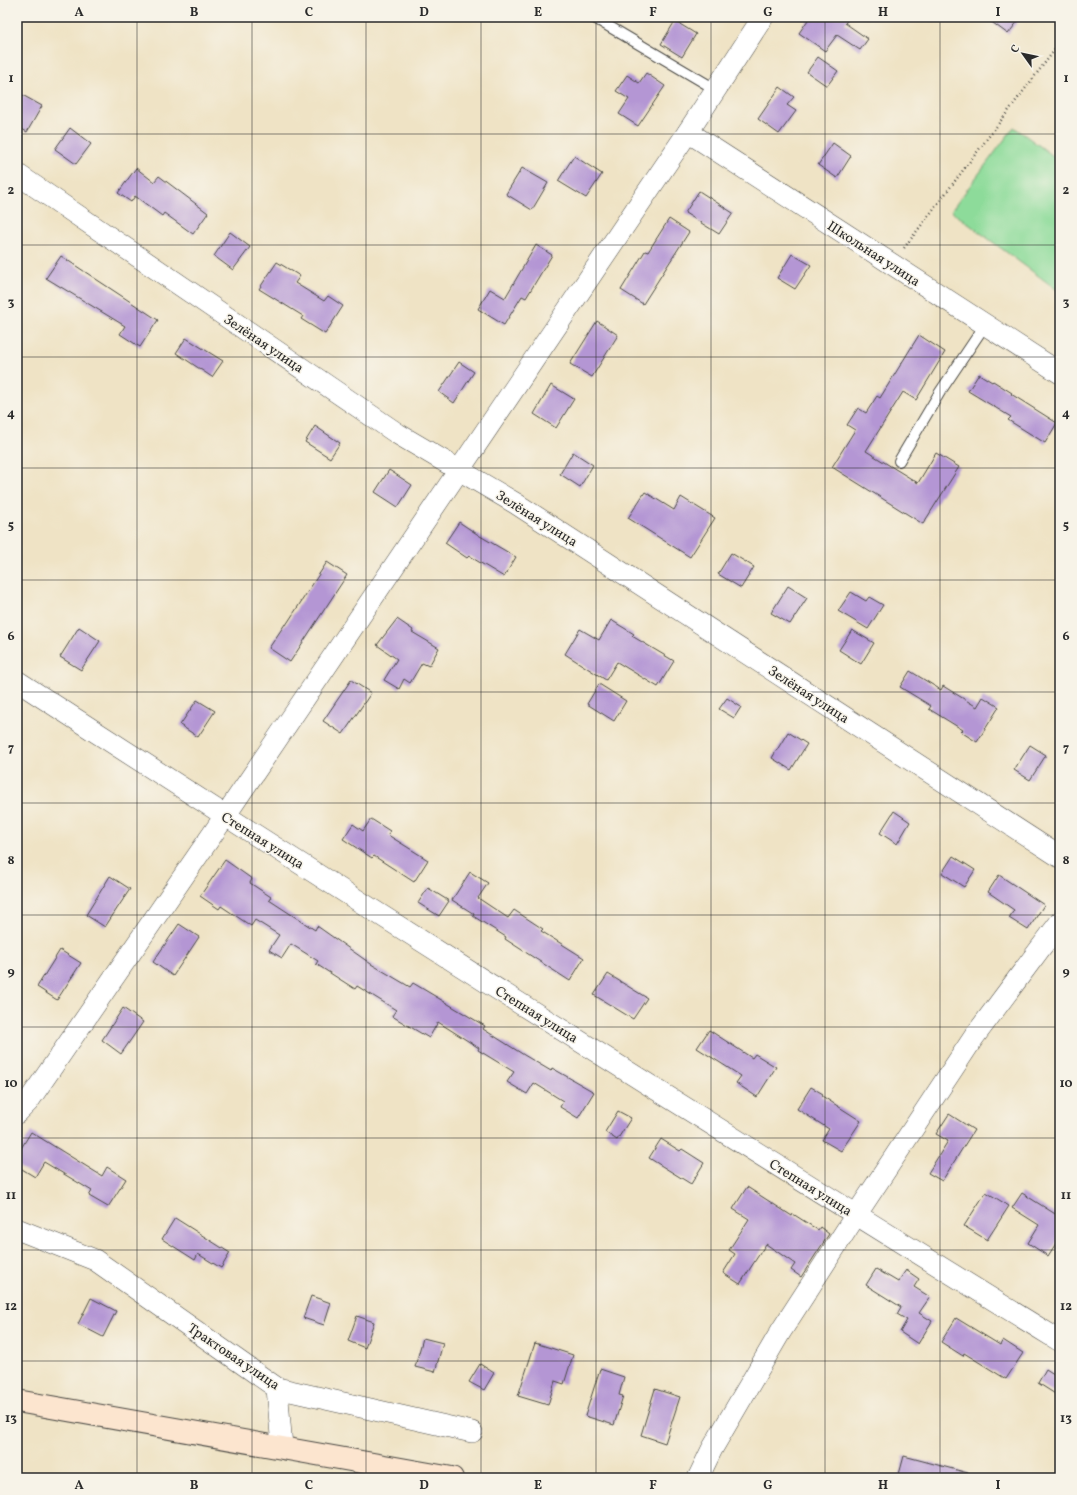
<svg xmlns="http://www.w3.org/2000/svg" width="1077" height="1495" font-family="Vollkorn,serif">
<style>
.green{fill:#8ddb9a;stroke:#5c8362}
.building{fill:#b496d4}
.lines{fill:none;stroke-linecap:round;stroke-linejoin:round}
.lane-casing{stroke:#484742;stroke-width:12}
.street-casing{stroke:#484742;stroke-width:22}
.secondary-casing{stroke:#484742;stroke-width:24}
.path{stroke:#484742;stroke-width:2.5;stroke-dasharray:1 3;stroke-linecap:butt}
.lane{stroke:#fff;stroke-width:10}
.street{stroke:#fff;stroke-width:21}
.secondary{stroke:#fce5cf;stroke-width:22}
.grid{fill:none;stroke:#2b2b2b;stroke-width:1;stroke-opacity:0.55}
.labels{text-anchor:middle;stroke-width:3;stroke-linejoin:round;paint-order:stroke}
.street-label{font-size:14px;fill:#2b2b2b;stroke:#f7f3e8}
.neatline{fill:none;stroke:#2b2b2b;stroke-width:1.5}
.grid-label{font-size:13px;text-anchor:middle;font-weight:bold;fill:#2b2b2b}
</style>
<rect width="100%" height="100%" fill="#f7f3e8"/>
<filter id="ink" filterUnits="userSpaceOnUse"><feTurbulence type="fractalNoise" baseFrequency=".025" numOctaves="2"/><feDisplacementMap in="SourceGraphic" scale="8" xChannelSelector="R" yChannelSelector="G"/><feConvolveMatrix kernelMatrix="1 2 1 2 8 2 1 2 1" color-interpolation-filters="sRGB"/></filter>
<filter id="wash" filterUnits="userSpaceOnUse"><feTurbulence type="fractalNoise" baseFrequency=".012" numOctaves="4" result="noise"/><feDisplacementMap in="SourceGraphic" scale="16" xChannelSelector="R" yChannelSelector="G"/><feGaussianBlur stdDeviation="0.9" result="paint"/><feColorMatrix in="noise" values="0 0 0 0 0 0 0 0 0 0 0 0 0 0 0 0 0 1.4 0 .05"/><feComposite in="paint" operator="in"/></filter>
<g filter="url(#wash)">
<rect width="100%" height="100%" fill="#efe3c5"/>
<path class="green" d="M1014 127 1060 161V292L951 211Z"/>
<g id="blocks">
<g class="building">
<path d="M810 17H850L845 23 868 39 860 50 837 35 825 51 799 33Z"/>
<path d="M985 17H1021L1008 34Z"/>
<path d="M675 21 696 34 682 57 661 44Z"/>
<path d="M818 57 838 71 827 86 807 72Z"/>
<path d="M646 73 665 86 638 126 619 114 629 99 616 91 627 75 639 83Z"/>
<path d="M780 87 794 97 787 105 796 111 779 134 758 119Z"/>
<path d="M17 92 42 106 27 132 17 126Z"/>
<path d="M70 128 91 144 76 164 55 149Z"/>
<path d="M833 143 851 156 837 178 818 165Z"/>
<path d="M574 156 602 174 586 198 558 181Z"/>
<path d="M136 168 154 182 159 176 208 213 193 234 164 213 162 216 135 196 131 202 118 193Z"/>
<path d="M522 168 548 183 532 210 506 194Z"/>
<path d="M699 191 733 213 719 234 685 213Z"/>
<path d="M669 219 689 232 643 304 621 290 645 251 648 252Z"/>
<path d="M230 232 250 247 233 270 214 256Z"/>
<path d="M536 245 552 255 526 298 522 296 504 325 478 309 490 289 505 298Z"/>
<path d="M792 254 811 265 795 289 777 278Z"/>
<path d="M61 256 158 320 140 347 120 334 125 326 46 278Z"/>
<path d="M277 262 300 276 295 283 324 301 328 296 343 306 325 334 301 319 303 316 259 289Z"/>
<path d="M597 321 618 335 592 377 570 364Z"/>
<path d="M919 335 945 352 916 400 903 392 866 451 918 483 936 453 959 467 923 524 832 467 855 430 847 425 858 408 866 413 877 396 880 398Z"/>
<path d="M186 338 223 361 212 377 176 353Z"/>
<path d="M459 362 474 372 454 403 439 392Z"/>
<path d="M979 374 992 382 993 381 1012 393 1011 394 1057 423 1045 443 1008 420 1011 417 968 391Z"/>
<path d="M551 385 574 399 556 428 534 414Z"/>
<path d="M315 426 340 443 330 458 305 442Z"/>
<path d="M573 452 593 465 580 487 560 474Z"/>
<path d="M389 470 412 485 398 507 375 492Z"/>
<path d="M645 492 674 510 681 497 715 518 690 557 628 518Z"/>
<path d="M459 522 480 536 516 557 504 577 469 556 467 558 445 543Z"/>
<path d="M731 553 754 567 741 588 718 574Z"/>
<path d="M327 562 347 575 290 662 269 648 285 624 286 625Z"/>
<path d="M788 586 807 598 790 624 771 613Z"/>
<path d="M851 592 866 601 869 597 883 605 868 629 838 611Z"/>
<path d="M397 619 413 630 412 632 439 648 429 666 422 663 410 683 404 679 399 689 384 680 397 659 377 645Z"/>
<path d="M611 620 634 634 632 636 674 661 658 687 617 662 606 680 565 654 580 629 599 640Z"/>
<path d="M79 627 100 641 81 670 60 657Z"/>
<path d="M852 630 874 643 861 664 839 650Z"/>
<path d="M910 671 941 690 943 686 977 707 983 697 999 707 977 742 961 732 963 730 929 709 931 706 900 687Z"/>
<path d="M351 680 371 693 343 734 323 721Z"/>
<path d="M599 684 626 701 614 721 587 704Z"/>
<path d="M727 698 741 707 734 718 719 709Z"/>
<path d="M197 700 215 711 198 737 180 725Z"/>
<path d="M788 732 807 744 791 770 772 758Z"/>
<path d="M1030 745 1046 755 1030 780 1014 770Z"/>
<path d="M894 811 910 822 897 844 880 833Z"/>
<path d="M371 819 390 831 388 835 428 860 414 882 374 856 372 858 343 839 353 824 363 831Z"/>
<path d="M953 856 975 870 964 887 942 873Z"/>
<path d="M225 860 252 879 250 883 271 897 269 900 315 930 317 926 371 964 410 987 413 983 485 1026 483 1029 524 1055 551 1071 552 1068 594 1092 578 1118 560 1107 563 1101 534 1083 527 1094 507 1082 514 1072 478 1050 479 1048 438 1022 429 1038 392 1016 396 1010 357 986 355 989 316 964 318 961 291 944 282 958 269 950 279 935 255 920 251 926 221 906 219 909 200 896Z"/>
<path d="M470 872 488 883 478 898 508 918 514 910 543 929 541 931 584 958 570 981 505 939 506 937 473 916 474 914 452 900Z"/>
<path d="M999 875 1044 905 1028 930 1009 918 1014 910 988 892Z"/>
<path d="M110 876 130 889 105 927 86 915Z"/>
<path d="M428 888 449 901 439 916 418 903Z"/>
<path d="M179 924 199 937 173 976 153 962Z"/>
<path d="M60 950 81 963 57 1000 37 987Z"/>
<path d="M608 974 647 998 633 1019 594 995Z"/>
<path d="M123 1008 143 1022 121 1054 102 1040Z"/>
<path d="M709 1030 752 1058 755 1054 776 1067 757 1097 736 1083 741 1076 697 1048Z"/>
<path d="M811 1087 823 1094 822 1096 861 1121 841 1151 822 1140 829 1129 797 1109Z"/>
<path d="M618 1111 631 1118 617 1140 605 1132Z"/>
<path d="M949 1114 974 1130 942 1181 928 1173 948 1141 936 1134Z"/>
<path d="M31 1132 102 1176 107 1167 126 1179 108 1207 89 1196 92 1191 44 1162 35 1177 17 1166V1155Z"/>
<path d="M661 1139 680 1151 682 1149 704 1163 691 1184 649 1158Z"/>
<path d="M747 1187 792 1216 793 1214 818 1230 820 1227 829 1234 801 1277 791 1270 795 1264 766 1244 740 1284 723 1273 735 1254 729 1250 749 1219 733 1209Z"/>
<path d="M986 1192 1009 1206 987 1240 964 1226Z"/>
<path d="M1022 1193 1060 1217V1237L1048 1256 1028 1243 1039 1225 1012 1208Z"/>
<path d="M175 1218 230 1253 221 1268 198 1254 195 1260 162 1239Z"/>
<path d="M876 1269 898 1282 906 1270 919 1279 914 1287 930 1297 919 1313 932 1321 918 1344 900 1332 907 1320 897 1314 901 1307 866 1285Z"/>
<path d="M311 1296 331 1303 324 1325 303 1318Z"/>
<path d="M91 1298 116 1311 103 1337 78 1324Z"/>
<path d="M357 1316 374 1322 365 1348 348 1341Z"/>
<path d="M956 1318 1000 1345 1003 1340 1023 1353 1006 1379 964 1353 963 1356 941 1342Z"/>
<path d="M423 1338 443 1343 435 1372 415 1367Z"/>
<path d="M535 1343 573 1355 564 1384 555 1381 548 1405 518 1396Z"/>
<path d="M480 1364 494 1373 484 1390 469 1382Z"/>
<path d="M600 1369 624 1377 619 1395 623 1396 614 1425 585 1416Z"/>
<path d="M1046 1369 1060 1378V1397L1038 1383Z"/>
<path d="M655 1389 680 1397 665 1443 641 1435Z"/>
<path d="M904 1456 968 1473 967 1478H898Z"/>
</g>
</g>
</g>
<g filter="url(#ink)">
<use href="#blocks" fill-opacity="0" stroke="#484742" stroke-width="1"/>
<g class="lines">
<defs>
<g id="lane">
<path d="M593 17 715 89"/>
<path d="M899 461 940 392 985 325"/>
</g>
<g id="street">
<path d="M688 132 1060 373"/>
<path d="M17 174 398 434 515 503 1060 857"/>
<path d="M17 681C362 905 710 1125 1060 1341"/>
<path d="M17 1113 28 1102 225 816 688 132 763 17"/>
<path d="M17 1229 95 1260 277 1388 472 1432"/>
<path d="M277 1388 282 1447"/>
<path d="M698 1478 712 1449 781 1331 856 1215 974 1037 1060 922"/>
</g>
<path id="secondary" d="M17 1401 452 1478"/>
</defs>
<use href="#lane" class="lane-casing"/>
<use href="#street" class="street-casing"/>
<use href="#secondary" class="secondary-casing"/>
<path class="path" d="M904 248 1060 43"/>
<use href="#lane" class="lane"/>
<use href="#street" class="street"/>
<use href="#secondary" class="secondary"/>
</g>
</g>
<path class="grid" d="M137 17V1478M252 17V1478M366 17V1478M481 17V1478M596 17V1478M711 17V1478M825 17V1478M940 17V1478M17 134H1060M17 245H1060M17 357H1060M17 468H1060M17 580H1060M17 692H1060M17 803H1060M17 915H1060M17 1027H1060M17 1138H1060M17 1250H1060M17 1361H1060"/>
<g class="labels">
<g class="street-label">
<text transform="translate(874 253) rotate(33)" y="5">Школьная улица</text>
<text transform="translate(264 343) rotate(34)" y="5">Зелёная улица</text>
<text transform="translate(537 518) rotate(32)" y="5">Зелёная улица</text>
<text transform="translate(809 694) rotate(33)" y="5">Зелёная улица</text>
<text transform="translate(263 840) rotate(32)" y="5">Степная улица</text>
<text transform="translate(537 1014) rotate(32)" y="5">Степная улица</text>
<text transform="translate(811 1187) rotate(32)" y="5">Степная улица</text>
<text transform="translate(234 1356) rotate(34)" y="5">Трактовая улица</text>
</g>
</g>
<rect width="1077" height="1495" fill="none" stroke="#f7f3e8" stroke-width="44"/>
<g transform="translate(1023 54) rotate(303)" stroke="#f7f3e8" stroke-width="3" paint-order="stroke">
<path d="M0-3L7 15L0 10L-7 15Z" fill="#2b2b2b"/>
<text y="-6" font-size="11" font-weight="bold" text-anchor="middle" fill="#2b2b2b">С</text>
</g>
<rect x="22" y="22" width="1033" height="1451" class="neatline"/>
<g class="grid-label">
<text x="79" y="16">A</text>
<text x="194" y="16">B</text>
<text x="309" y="16">C</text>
<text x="424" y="16">D</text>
<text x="538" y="16">E</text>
<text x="653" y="16">F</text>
<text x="768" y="16">G</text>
<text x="883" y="16">H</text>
<text x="998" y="16">I</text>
<text x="11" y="82">1</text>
<text x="1066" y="82">1</text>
<text x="11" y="194">2</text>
<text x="1066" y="194">2</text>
<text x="11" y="306">3</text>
<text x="1066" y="306">3</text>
<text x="11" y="417">4</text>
<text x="1066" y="417">4</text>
<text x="11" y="529">5</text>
<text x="1066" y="529">5</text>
<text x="11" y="640">6</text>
<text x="1066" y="640">6</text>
<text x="11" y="752">7</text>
<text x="1066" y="752">7</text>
<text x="11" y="864">8</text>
<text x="1066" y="864">8</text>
<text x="11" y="975">9</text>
<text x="1066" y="975">9</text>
<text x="11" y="1087">10</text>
<text x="1066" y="1087">10</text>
<text x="11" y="1199">11</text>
<text x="1066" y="1199">11</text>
<text x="11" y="1310">12</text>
<text x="1066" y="1310">12</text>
<text x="11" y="1422">13</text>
<text x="1066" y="1422">13</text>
<text x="79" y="1489">A</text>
<text x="194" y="1489">B</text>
<text x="309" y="1489">C</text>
<text x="424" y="1489">D</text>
<text x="538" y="1489">E</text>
<text x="653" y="1489">F</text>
<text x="768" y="1489">G</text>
<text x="883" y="1489">H</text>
<text x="998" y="1489">I</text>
</g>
</svg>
